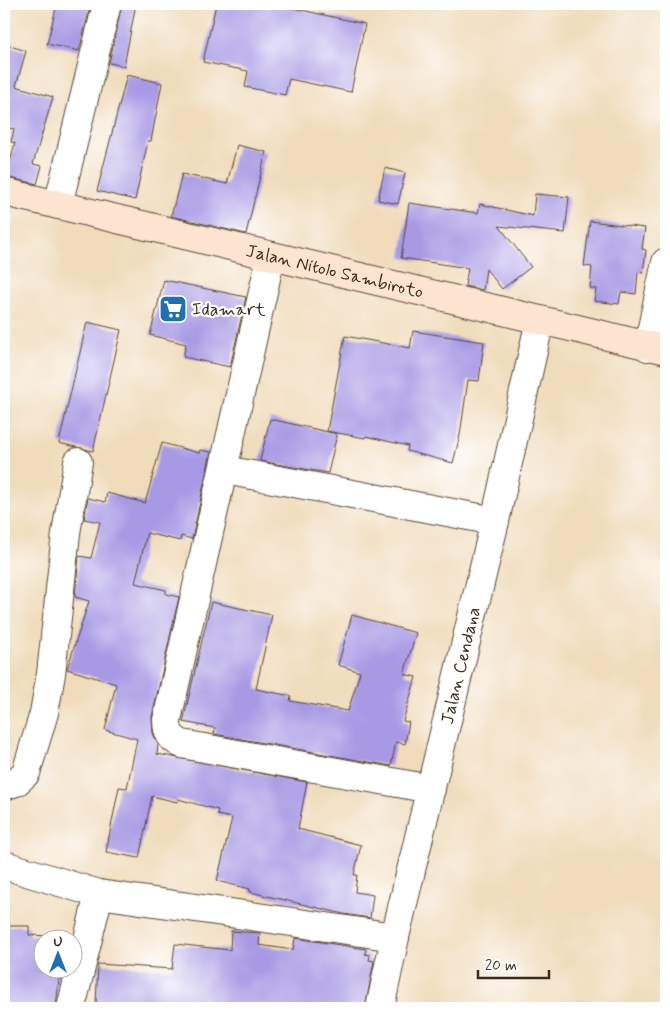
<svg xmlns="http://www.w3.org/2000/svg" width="670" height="1012" font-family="Mynerve,sans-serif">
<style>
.building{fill:#a799e4}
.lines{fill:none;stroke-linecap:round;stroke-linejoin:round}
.street-casing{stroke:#564536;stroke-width:30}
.secondary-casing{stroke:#564536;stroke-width:30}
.street{stroke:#fff;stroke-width:28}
.secondary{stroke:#fde4d1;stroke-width:28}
.labels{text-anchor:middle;stroke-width:4.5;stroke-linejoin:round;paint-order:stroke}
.street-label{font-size:18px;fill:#3b2a1e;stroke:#fff}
.poi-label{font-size:18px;fill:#3b2a1e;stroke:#fff;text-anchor:start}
</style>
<rect width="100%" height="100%" fill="#fff"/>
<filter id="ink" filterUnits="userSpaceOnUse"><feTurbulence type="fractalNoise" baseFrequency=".02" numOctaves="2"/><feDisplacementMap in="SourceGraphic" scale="10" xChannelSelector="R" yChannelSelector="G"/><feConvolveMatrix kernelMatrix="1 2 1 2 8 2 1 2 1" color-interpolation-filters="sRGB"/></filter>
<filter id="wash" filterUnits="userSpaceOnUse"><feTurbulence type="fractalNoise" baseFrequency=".0096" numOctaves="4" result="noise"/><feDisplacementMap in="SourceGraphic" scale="20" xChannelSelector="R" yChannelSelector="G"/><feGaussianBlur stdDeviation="1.12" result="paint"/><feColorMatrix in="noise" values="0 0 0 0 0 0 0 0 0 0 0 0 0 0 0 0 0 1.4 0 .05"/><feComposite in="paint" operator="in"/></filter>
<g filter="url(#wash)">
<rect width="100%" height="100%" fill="#f0dcbb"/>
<g id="blocks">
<g class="building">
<path d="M57 4H91L79 51 47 44Z"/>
<path d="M122 4H136L124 66 109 63Z"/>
<path d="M216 4H274L365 24 351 92 289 79 285 95 245 87 248 71 203 62Z"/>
<path d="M4 44 26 51 16 86 53 97 33 164 42 166 37 184 6 177 15 143 11 142 14 129 4 127Z"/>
<path d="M127 75 162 83 151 141H148L135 200 97 191Z"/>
<path d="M237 145 266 152 246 234 171 216 182 174 227 184Z"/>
<path d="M385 168 405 173 398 204 378 200Z"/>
<path d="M535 194 569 197 565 233 499 226 531 267 502 289 486 269 483 290 465 286 468 268 401 258 409 203 478 213 480 204 533 216Z"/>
<path d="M590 221 645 228 642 249 646 250 643 273 638 272 636 294 621 292 619 304 594 301 596 289 590 288 592 267 584 266Z"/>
<path d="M164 280 246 297 230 367 183 357 186 344 150 335Z"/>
<path d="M87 322 121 330 93 451 59 443Z"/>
<path d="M413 331 484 342 479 381 468 380 460 435 453 463 407 451 408 446 366 436 365 438 327 431 345 336 410 348Z"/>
<path d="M270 419 337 434 328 473 260 461Z"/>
<path d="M162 443 199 453 200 450 211 452 192 539 181 536 180 541 147 533 135 583 166 590V594L179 597 152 717 153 733 158 745 157 754 307 782 298 829 361 845 354 875H357L355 892 373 895 370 918 344 914 250 892V889L217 881 232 818 217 815 218 810 178 799 177 802 152 796 139 858 106 852 119 787 127 788 137 739 105 730 116 684 67 669 89 601 75 597 79 556 91 558 100 522 84 519 88 498 105 502 107 493 145 503Z"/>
<path d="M211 602 272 615 256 689 291 696 290 701 348 711 360 672 338 665 352 615 416 633 404 674 416 677 403 721 409 722 405 744 396 742 391 766 214 734 215 728 183 722Z"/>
<path d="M4 926H29V935L72 937V940H42V970H64L62 979H59L56 1008H4Z"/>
<path d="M231 931 260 933 259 945 293 950 295 938 366 949 365 954 370 955 369 960 374 961 365 1008H229L168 1004V1008H148L96 1003 98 964 172 969 175 944 230 950Z"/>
</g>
</g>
</g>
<g filter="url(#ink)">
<use href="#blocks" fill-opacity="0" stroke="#564536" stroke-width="1"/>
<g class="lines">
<defs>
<g id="street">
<path d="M58 205 107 4"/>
<path d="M271 256 167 720C167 733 171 739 182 744L431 789"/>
<path d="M648 347 666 262"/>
<path d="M225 470 495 521"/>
<path d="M4 786 16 782 26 773 44 713 51 674 66 533 78 462"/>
<path d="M4 865 99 894 395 937"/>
<path d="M71 1008 99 894"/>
<path id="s1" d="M380 1008 395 937 495 521 540 320"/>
</g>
<g id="secondary">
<path id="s2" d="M4 192 666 350"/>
</g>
</defs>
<use href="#street" class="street-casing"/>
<use href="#secondary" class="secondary-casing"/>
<use href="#street" class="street"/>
<use href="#secondary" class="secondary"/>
</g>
</g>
<defs>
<symbol id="supermarket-square" viewBox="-11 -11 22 22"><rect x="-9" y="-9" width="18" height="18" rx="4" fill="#1f6fb2" stroke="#fff"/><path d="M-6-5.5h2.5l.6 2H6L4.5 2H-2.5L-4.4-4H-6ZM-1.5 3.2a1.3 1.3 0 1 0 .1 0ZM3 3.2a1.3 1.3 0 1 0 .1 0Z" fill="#fff"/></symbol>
</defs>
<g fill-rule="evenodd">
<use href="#supermarket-square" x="157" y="293" width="32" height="32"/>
</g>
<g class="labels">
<g class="street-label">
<text dy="6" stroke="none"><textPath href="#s2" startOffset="340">Jalan Nitolo Sambiroto</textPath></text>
<text dy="6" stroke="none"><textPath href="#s1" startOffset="352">Jalan Cendana</textPath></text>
</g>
<g class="poi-label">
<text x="192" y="315">Idamart</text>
</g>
</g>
<rect width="670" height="1012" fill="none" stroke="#fff" stroke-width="20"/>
<g transform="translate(58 954)"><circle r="24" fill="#ffffff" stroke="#b1aaa5"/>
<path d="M0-4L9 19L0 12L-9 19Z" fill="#1f6fb2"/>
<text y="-8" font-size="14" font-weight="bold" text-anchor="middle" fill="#3b2a1e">U</text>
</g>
<path d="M478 970v8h71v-8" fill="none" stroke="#3b2a1e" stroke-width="2.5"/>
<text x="485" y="970" font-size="15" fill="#3b2a1e" stroke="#ffffff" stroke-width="4" paint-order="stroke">20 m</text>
</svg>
